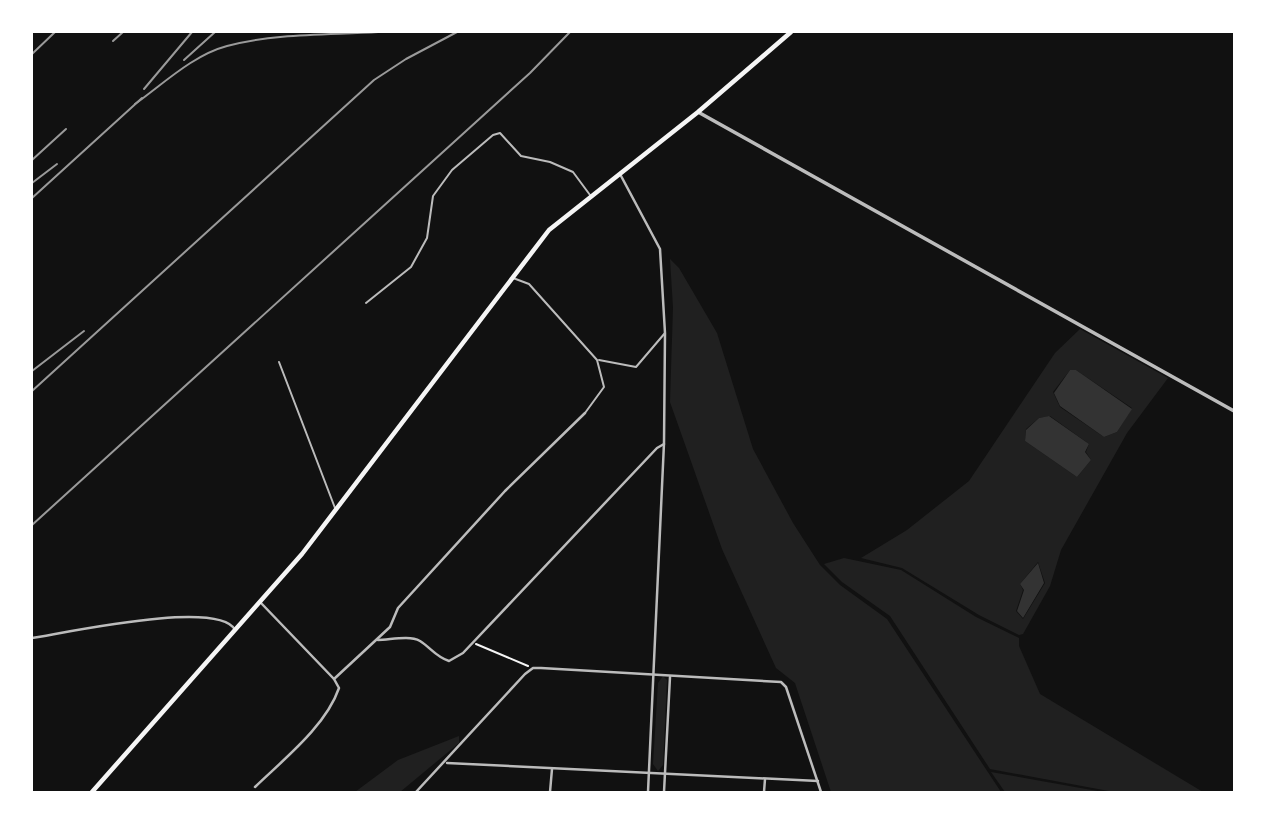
<svg xmlns="http://www.w3.org/2000/svg" width="1266" height="824" font-family="'Playfair Display',serif">
<style>
.green{fill:#202020;fill-rule:evenodd}
.water{fill:#333}
.lines{fill:none;stroke-linecap:round;stroke-linejoin:round}
.path{stroke:#f5f5f5;stroke-width:2}
.service{stroke:#bcbcbc;stroke-width:2}
.minor{stroke:#bcbcbc;stroke-width:2.5}
.tertiary{stroke:#bcbcbc;stroke-width:3.5}
.secondary{stroke:#f5f5f5;stroke-width:4.5}
.rail{stroke:#9a9a9a;stroke-width:2}
</style>
<rect width="100%" height="100%" fill="#111"/>
<g class="green">
<path d="M670 259 679 268 717 333 753 449 793 523 820 565 840 585 887 619 1001 792H831L795 683 776 668 722 549 670 402 673 307Z"/>
<path d="M1080 329 1168 378 1127 433 1061 550 1050 586 1023 634 1019 635 979 615 902 568 861 558 907 530 969 481 1055 353ZM1070 370H1076L1132 408 1117 432 1104 437 1060 407 1053 392ZM1050 416 1089 444 1086 452 1091 460 1077 477 1025 441 1026 429 1039 418ZM1038 562 1045 583 1023 619 1016 611 1023 590 1020 584Z"/>
<path d="M844 558 901 570 976 617 1019 638V646L1040 694 1203 792H1114L990 769 890 616 842 582 824 564Z"/>
<path d="M663 676 667 680 663 765 658 771 653 764 658 683Z"/>
<path d="M459 736V743L400 792H355L398 760Z"/>
<path d="M991 772 1103 792H1005Z"/>
</g>
<g class="water">
<path d="M1070 370H1076L1132 409 1117 432 1104 437 1060 406 1054 393Z"/>
<path d="M1049 416 1089 444 1085 452 1091 460 1077 477 1025 441 1026 430 1039 418Z"/>
<path d="M1038 563 1044 583 1023 618 1017 611 1024 590 1020 584Z"/>
</g>
<g class="lines">
<path class="path" d="M476 644 528 666"/>
<g class="service">
<path d="M513 278 529 284 597 360 604 387 585 413"/>
<path d="M366 303 411 267 427 238 433 196 452 170 493 135 500 133 521 156 550 162 573 172 590 195"/>
<path d="M599 360 636 367 665 333"/>
<path d="M279 362 335 508"/>
</g>
<g class="minor">
<path d="M620 174 660 249 665 333 664 443 648 792"/>
<path d="M261 603 334 679"/>
<path d="M32 638C65 633 219 599 235 630"/>
<path d="M378 640C390 640 409 635 420 641 431 648 436 657 449 661L463 653 657 448 664 444"/>
<path d="M447 763 818 781"/>
<path d="M255 787C284 759 326 726 339 688L334 679 390 627 398 608 505 491 585 413"/>
<path d="M416 792 525 674 533 668H541L781 682 786 687 821 792"/>
<path d="M550 792 552 769"/>
<path d="M664 792 670 677"/>
<path d="M764 792 765 779"/>
</g>
<path class="tertiary" d="M698 112 1234 411"/>
<path class="secondary" d="M92 792 302 554 549 230 698 112 791 32"/>
<g class="rail">
<path d="M113 41 123 32"/>
<path d="M32 54 55 32"/>
<path d="M184 60 215 32"/>
<path d="M144 89 192 32"/>
<path d="M135 104C163 84 193 55 227 46 275 33 329 35 378 32"/>
<path d="M32 160 66 129"/>
<path d="M32 183 57 164"/>
<path d="M32 198 142 98"/>
<path d="M32 371 84 331"/>
<path d="M32 391 374 80 406 59 457 32"/>
<path d="M32 525 530 73 570 32"/>
</g>
</g>
<rect width="1266" height="824" fill="none" stroke="#ffffff" stroke-width="66"/>
</svg>
